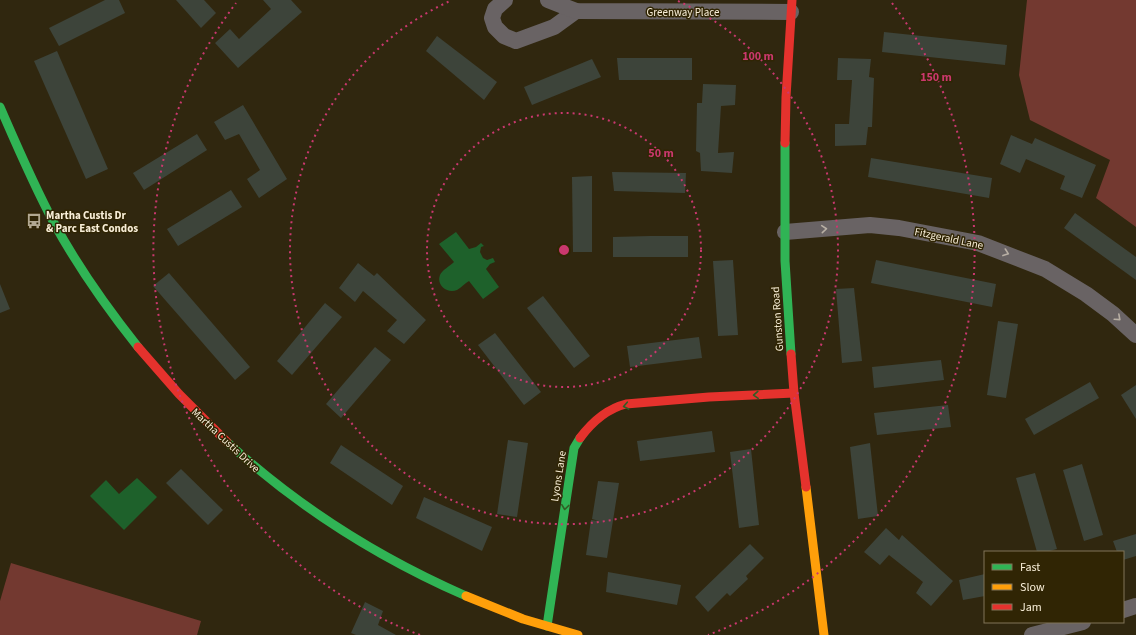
<svg xmlns="http://www.w3.org/2000/svg" width="1136" height="635" font-family="'Source Sans 3',sans-serif">
<style>
.green{fill:#733930}
.water{fill:#1e612b}
.building{fill:#3d443a}
.lines{fill:none;stroke-linecap:round;stroke-linejoin:round}
.street{stroke:#696364;stroke-width:16}
.fast{stroke:#30b455;stroke-width:9}
.slow{stroke:#ff9f0a;stroke-width:9}
.jam{stroke:#e5322d;stroke-width:9}
.oneway{stroke:#b8afa4}
.oneway2{stroke:#305e24}
.ring{fill:none;stroke:#ca386e;stroke-width:2;stroke-dasharray:2 4}
.labels{text-anchor:middle;stroke-width:3;stroke-linejoin:round;paint-order:stroke}
.street-label{font-size:11px;fill:#f8eed8;stroke:#302504}
.poi-label{font-size:11px;font-weight:bold;fill:#f8eed8;stroke:#302504;text-anchor:start}
.centre{fill:#ca386e;stroke:#302504;stroke-width:2}
.ring-label{font-size:12px;text-anchor:middle;font-weight:bold;fill:#ca386e;stroke:#302504;stroke-width:3;stroke-linejoin:round;paint-order:stroke}
</style>
<rect width="100%" height="100%" fill="#30270f"/>
<g class="green">
<path d="M1027 0H1136V227L1096 198 1110 160 1030 120 1019 75Z"/>
<path d="M11 563 201 621 197 635H0V601Z"/>
</g>
<g class="water">
<path d="M456 232 469 249 476 247 481 243 484 246 481 247 480 252 483 258 487 260 493 258 495 262 490 264 486 269 499 287 483 299 469 281C465 283 461 288 457 290 447 294 436 285 440 275 442 270 450 266 454 262L439 244Z"/>
<path d="M137 478 157 497 124 530 90 496 106 480 119 494Z"/>
</g>
<g class="building">
<path d="M105 0H119L125 13 59 46 49 28Z"/>
<path d="M176 0H204L216 13 201 28Z"/>
<path d="M263 0H291L302 12 238 68 215 43 230 29 239 39 271 9Z"/>
<path d="M884 32 1007 45 1005 65 882 52Z"/>
<path d="M437 36 497 82 484 100 426 51Z"/>
<path d="M57 51 108 169 86 179 34 61Z"/>
<path d="M617 58H692V80H619Z"/>
<path d="M838 58 871 59 869 77 874 78 872 127H868L866 145 835 146V124H849L852 80H837Z"/>
<path d="M592 59 601 77 532 105 524 87Z"/>
<path d="M703 84 736 85 735 105 721 106 718 153 734 152 732 173 701 171 700 153 696 151 697 103H702Z"/>
<path d="M243 105 287 179 259 198 247 179 260 170 239 134 225 140 214 122Z"/>
<path d="M197 134 207 150 144 190 133 173Z"/>
<path d="M1011 135 1032 144 1035 138 1096 165 1082 198 1060 189 1065 176 1026 159 1020 173 1000 164Z"/>
<path d="M871 158 992 178 989 198 868 177Z"/>
<path d="M612 172 686 173 685 193 614 191Z"/>
<path d="M592 176V252H573L572 177Z"/>
<path d="M231 190 242 207 178 246 167 229Z"/>
<path d="M1075 213 1136 257V280L1064 228Z"/>
<path d="M650 236H688V257H613V237Z"/>
<path d="M733 260 738 335 718 336 713 261Z"/>
<path d="M876 260 996 284 992 307 871 283Z"/>
<path d="M358 263 374 276 377 273 426 320 404 344 387 331 397 320 363 291 355 302 339 288Z"/>
<path d="M169 273 250 367 235 380 153 286Z"/>
<path d="M0 284 10 309 0 313Z"/>
<path d="M854 288 862 361 842 363 836 289Z"/>
<path d="M543 296 590 356 574 368 527 308Z"/>
<path d="M325 303 342 317 292 375 277 361Z"/>
<path d="M998 321 1018 324 1006 398 987 395Z"/>
<path d="M495 333 541 392 524 405 478 345Z"/>
<path d="M699 337 702 358 630 367 627 346Z"/>
<path d="M375 347 391 360 341 418 326 404Z"/>
<path d="M941 360 944 380 874 388 872 367Z"/>
<path d="M1090 382 1099 398 1034 435 1025 419Z"/>
<path d="M1136 385V419L1121 395Z"/>
<path d="M948 405 951 427 877 435 874 413Z"/>
<path d="M712 431 715 452 640 461 637 441Z"/>
<path d="M508 440 528 443 517 517 497 514Z"/>
<path d="M870 443 878 516 858 519 850 447Z"/>
<path d="M341 445 403 486 392 505 330 463Z"/>
<path d="M751 449 759 525 739 528 730 452Z"/>
<path d="M1082 464 1103 535 1084 541 1063 470Z"/>
<path d="M181 469 223 510 208 525 166 483Z"/>
<path d="M1035 473 1057 549 1046 552H1037L1016 478Z"/>
<path d="M598 481 619 483 607 558 586 555 591 520 599 521 592 519Z"/>
<path d="M424 497 492 527 482 551 416 518Z"/>
<path d="M886 528 899 540 902 535 953 581 931 606 916 593 923 582 889 555 880 565 864 552Z"/>
<path d="M1136 534V556L1123 560V552H1117L1113 541Z"/>
<path d="M750 544 764 558 746 576 748 579 730 596 727 593 708 612 695 597Z"/>
<path d="M608 572 681 585 677 605 606 592Z"/>
<path d="M985 574V596L963 600 959 580Z"/>
<path d="M365 602 383 611 378 625 396 635H356L351 633Z"/>
</g>
<g class="lines">
<g class="street">
<path d="M505 0 495 9 492 18 495 27 504 36 516 41 554 27 576 11"/>
<path d="M548 0 576 11 791 12"/>
<path d="M785 232 870 225 899 228 978 243 1045 269 1086 294 1113 314 1136 335"/>
<path d="M1123 610 1136 606"/>
<path d="M1032 635 1083 622"/>
</g>
<g class="fast">
<path d="M0 107C17 146 34 186 54 223 78 267 107 308 138 347"/>
<path d="M785 143V261L791 354"/>
<path d="M227 442C297 506 379 558 466 596"/>
<path d="M547 626 574 448 580 438"/>
</g>
<g class="slow">
<path d="M806 487 824 635"/>
<path d="M466 596 523 619 578 635"/>
</g>
<g class="jam">
<path d="M785 143 786 97 792 0"/>
<path d="M138 347 179 394 227 442"/>
<path d="M791 354 794 393 806 487"/>
<path d="M580 438C592 422 606 409 626 404L709 397 794 393"/>
</g>
</g>
<defs><path id="oneway-chevron" d="M-2-3.5L2.5 0L-2 3.5" fill="none" stroke-width="1.6" stroke-linecap="round" stroke-linejoin="round"/></defs>
<g class="oneway">
<use href="#oneway-chevron" transform="translate(824 229) rotate(-5)"/>
<use href="#oneway-chevron" transform="translate(1006 253) rotate(20)"/>
<use href="#oneway-chevron" transform="translate(1118 318) rotate(42)"/>
</g>
<g class="oneway2">
<use href="#oneway-chevron" transform="translate(756 395) rotate(177)"/>
<use href="#oneway-chevron" transform="translate(626 406) rotate(169)"/>
<use href="#oneway-chevron" transform="translate(565 507) rotate(97)"/>
</g>
<g class="ring">
<circle cx="564" cy="250" r="137"/>
<path d="M678 1A274 274 0 1 1 450 1"/>
<path d="M420 635A411 411 0 0 1 236 3M892 3A411 411 0 0 1 708 635"/>
</g>
<defs>
<symbol id="bus-bare" viewBox="-9 -9 18 18"><path d="M-5-6H5V4H4V6H2V4H-2V6H-4V4H-5ZM-3.5-4V0h7V-4ZM-3.5 1.2v1.5H-2V1.2ZM2 1.2v1.5H3.5V1.2Z" fill="#b2a892" stroke="#302504" stroke-width="2.5" paint-order="stroke"/></symbol>
</defs>
<g fill-rule="evenodd">
<use href="#bus-bare" x="23" y="210" width="22" height="22"/>
</g>
<g class="labels">
<g class="street-label">
<text x="683" y="16">Greenway Place</text>
<text transform="translate(949 238) rotate(12)" y="4">Fitzgerald Lane</text>
<text transform="translate(777 319) rotate(-94)" y="4">Gunston Road</text>
<text transform="translate(226 440) rotate(43)" y="4">Martha Custis Drive</text>
<text transform="translate(558 476) rotate(-81)" y="4">Lyons Lane</text>
</g>
<g class="poi-label">
<text x="46" y="219">Martha Custis Dr<tspan x="46" dy="13">&amp; Parc East Condos</tspan></text>
</g>
</g>
<circle cx="564" cy="250" r="6" class="centre"/>
<g class="ring-label">
<text x="758" y="60">100 m</text>
<text x="936" y="81">150 m</text>
<text x="661" y="157">50 m</text>
</g>
<rect x="984" y="551" width="140" height="72" fill="#302504" stroke="#807559"/>
<rect x="992" y="564" width="20" height="6" fill="#30b455" stroke="#807559"/>
<text x="1020" y="571" font-size="12" fill="#f8eed8">Fast</text>
<rect x="992" y="584" width="20" height="6" fill="#ff9f0a" stroke="#807559"/>
<text x="1020" y="591" font-size="12" fill="#f8eed8">Slow</text>
<rect x="992" y="604" width="20" height="6" fill="#e5322d" stroke="#807559"/>
<text x="1020" y="611" font-size="12" fill="#f8eed8">Jam</text>
</svg>
